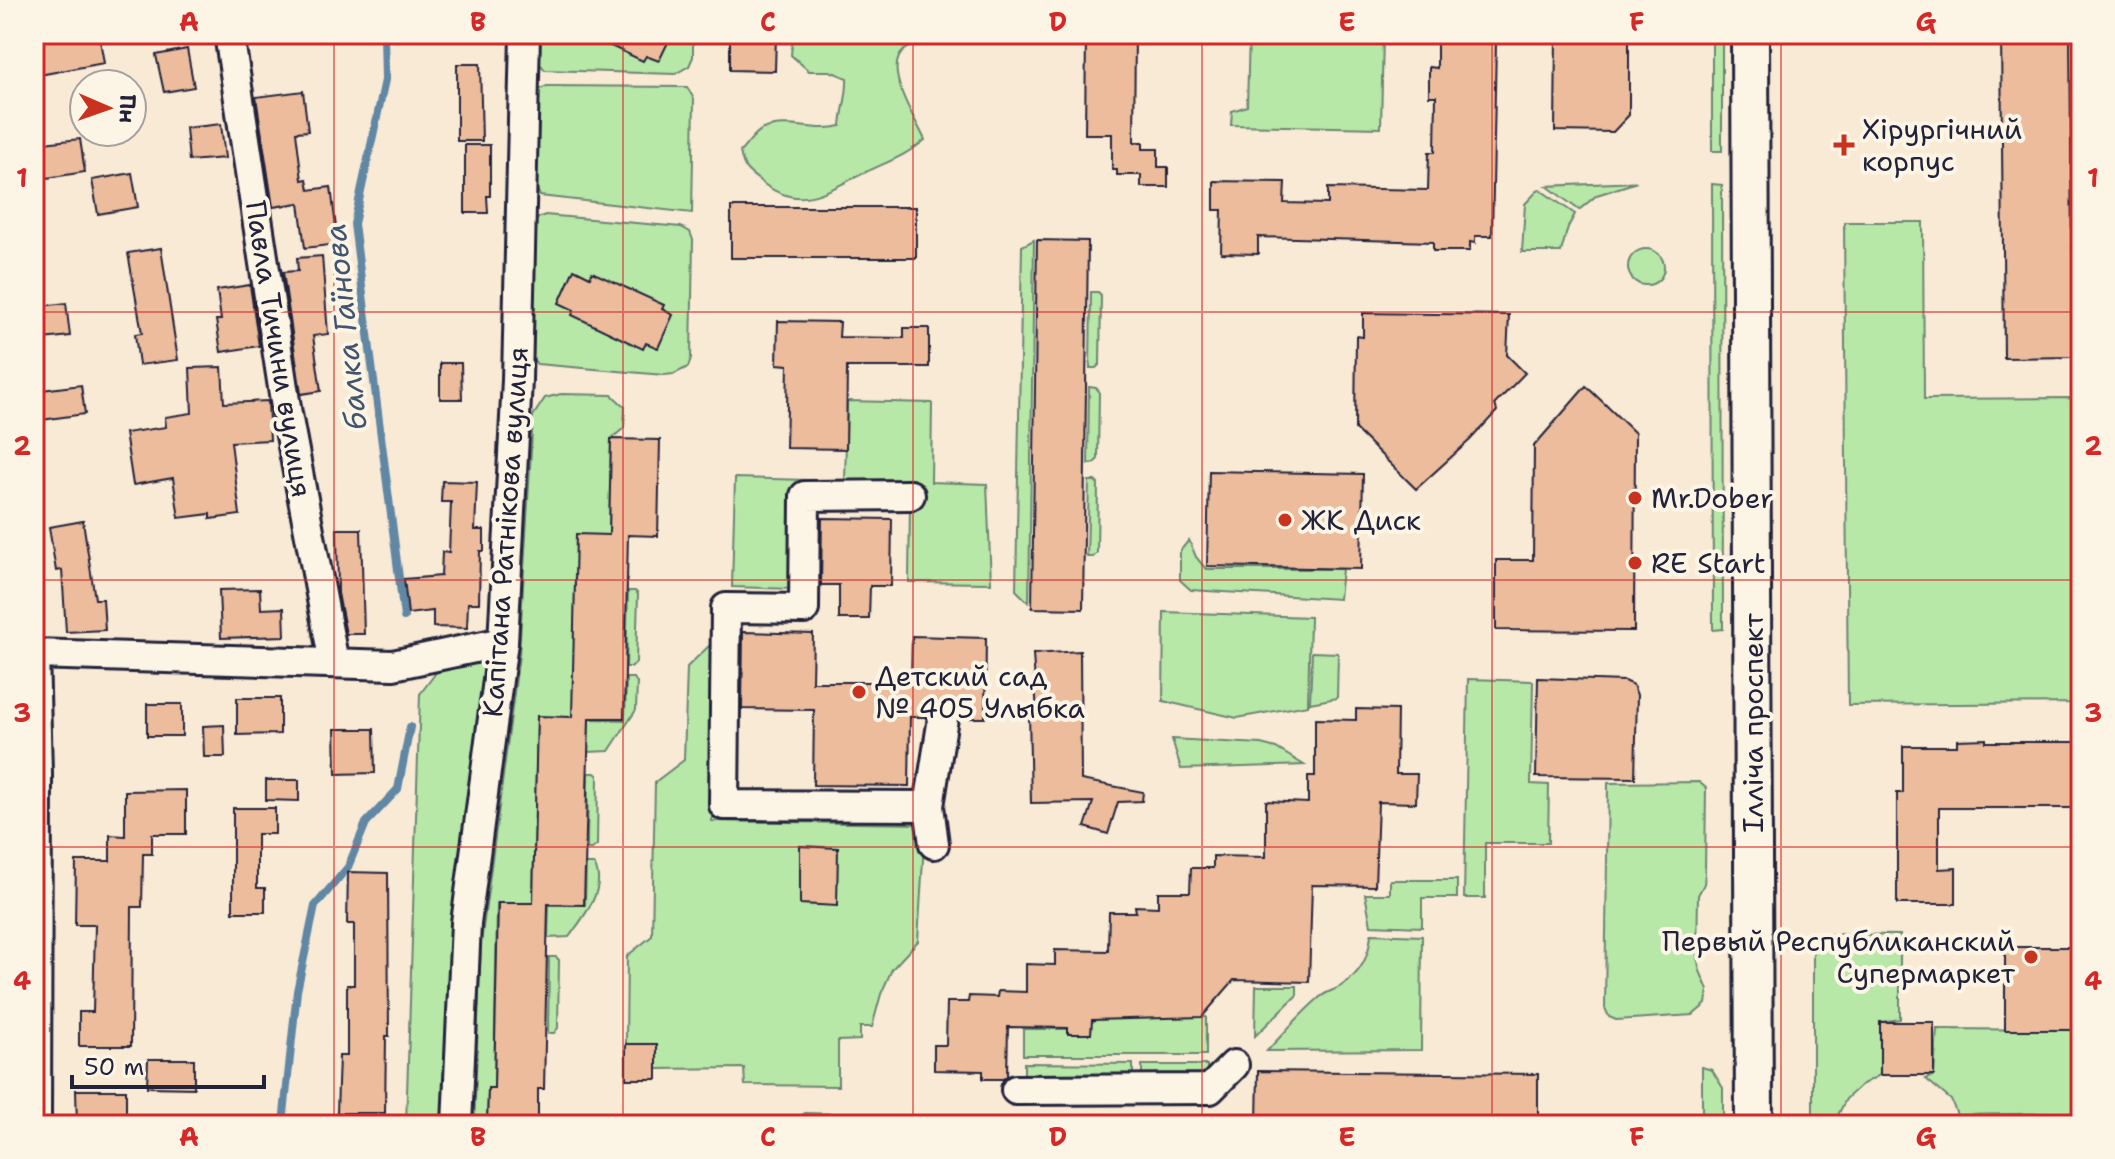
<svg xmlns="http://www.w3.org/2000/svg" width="2115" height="1159" font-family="'Shantell Sans',sans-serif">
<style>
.green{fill:#b7e8a8;stroke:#6c8572;stroke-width:2}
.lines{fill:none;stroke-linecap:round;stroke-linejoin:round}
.stream{stroke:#6087a4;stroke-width:8}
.building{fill:#ecbc9c;stroke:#22223b;stroke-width:2}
.minor-casing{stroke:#22223b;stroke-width:34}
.major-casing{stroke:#22223b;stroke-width:42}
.minor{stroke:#fcf5e5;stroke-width:28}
.major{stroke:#fcf5e5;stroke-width:36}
.grid{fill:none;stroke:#d62828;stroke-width:2;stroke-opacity:0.55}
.poi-dot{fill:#c8321e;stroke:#fcf5e5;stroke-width:3}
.labels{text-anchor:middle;stroke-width:8;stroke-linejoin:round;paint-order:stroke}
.poi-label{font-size:28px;fill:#22223b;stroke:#fcf5e5;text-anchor:start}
.street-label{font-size:28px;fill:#22223b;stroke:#fcf5e5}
.water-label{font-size:30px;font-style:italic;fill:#415470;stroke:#fcf5e5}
.neatline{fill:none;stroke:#d62828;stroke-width:3}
.grid-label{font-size:26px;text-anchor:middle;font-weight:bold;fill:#d62828}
</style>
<rect width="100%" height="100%" fill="#f9ead6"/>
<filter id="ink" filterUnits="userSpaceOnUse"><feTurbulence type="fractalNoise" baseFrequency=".0125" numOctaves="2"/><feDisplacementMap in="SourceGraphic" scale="16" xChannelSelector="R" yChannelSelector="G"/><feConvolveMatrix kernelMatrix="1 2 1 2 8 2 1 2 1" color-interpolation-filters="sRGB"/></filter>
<g filter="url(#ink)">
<g class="green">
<path d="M539 34H693V57L689 66 675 74 545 70 539 63Z"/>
<path d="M793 34H975C951 47 951 41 926 43 867 48 913 113 925 140 907 155 887 162 866 172 826 191 800 213 760 181 746 170 744 170 740 152 747 145 755 132 763 129 789 119 816 133 841 126 842 109 848 95 847 78L830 71H809L791 55Z"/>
<path d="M1249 34H1383L1381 128 1231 125 1232 111 1247 106Z"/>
<rect x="1712" y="34" width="10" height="117"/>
<path d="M547 86 687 87 694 99 692 213 540 196 536 186 537 95 540 89Z"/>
<path d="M1637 182 1597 195 1579 210 1547 186Z"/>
<path d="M1712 184 1722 185 1723 629 1713 630Z"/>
<path d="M1539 189 1575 214 1568 227 1561 252H1522L1525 204Z"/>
<path d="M545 215 681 227 690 232 693 240 691 358 688 367 674 374 664 375 537 364 533 359 535 224 538 218Z"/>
<path d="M1844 222H1923L1924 399 2081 398V703L1848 705Z"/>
<path d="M1034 240 1029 603 1016 590 1022 246Z"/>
<circle cx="1646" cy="267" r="18"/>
<path d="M1091 292H1098L1101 295 1100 364 1096 368H1090Z"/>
<path d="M1089 387 1096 388 1099 391 1098 459 1094 463 1088 464Z"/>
<path d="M561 394 612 395 625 407 624 428 611 439 609 535 572 717H537L533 903H497L494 1088 488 1089 487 1125H474L481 943 519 655 533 416 545 398Z"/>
<path d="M847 401 932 403 931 482 987 484 991 583 909 582 910 502 798 499 795 589 732 587 735 478 845 481Z"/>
<path d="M1089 481H1095L1098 484 1097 553 1093 557H1087Z"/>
<path d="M1189 540 1196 557 1206 569H1342L1339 599 1191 590 1180 580V551Z"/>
<path d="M628 591H635L638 594 636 662 632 667H626Z"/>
<path d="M1164 612 1310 617 1308 705 1237 718 1163 701Z"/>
<path d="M713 642 712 821 920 824 924 843 918 941 892 969 881 994 872 1027H860V1040L838 1041V1086L745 1085 744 1068 657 1069V1044H626L627 956 652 936 655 782 684 760 687 667Z"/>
<path d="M1312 652 1338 653 1337 698 1310 703Z"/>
<path d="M467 659 482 660 489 666 452 912 443 1125H406L420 694 438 670Z"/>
<path d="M626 678H634L637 683 636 710 609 751 588 752 589 719 625 720Z"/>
<path d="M1468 679 1533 681 1531 784 1549 785 1548 843H1485V898H1464Z"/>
<path d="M1172 739 1261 744 1276 748 1304 765 1181 769Z"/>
<path d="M588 773H595L598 776 597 845 592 849H587Z"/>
<path d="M1699 782 1706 788 1705 873 1704 884 1698 895 1697 957 1700 971 1708 990 1706 1004 1693 1015 1616 1020 1609 1017 1605 1008 1608 783Z"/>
<path d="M586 864H594C608 888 583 918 569 937L548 938 549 905H585Z"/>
<path d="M1390 880H1457V898H1422V927L1371 925 1365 894H1390Z"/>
<path d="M1371 934 1422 936 1421 1050 1267 1051C1284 1033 1301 1013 1320 997 1326 992 1335 990 1341 986 1361 973 1369 957 1371 934Z"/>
<path d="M1813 934 1900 935V1019L1880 1022V1075L1861 1085 1846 1099 1833 1125H1813Z"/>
<path d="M549 957H556L559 960 558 1028 554 1033H548Z"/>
<path d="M1256 986H1297V995L1255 1036Z"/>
<path d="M1100 1017H1206V1055H1023V1029H1082Z"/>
<path d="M1937 1029 2081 1030V1113L1957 1115 1951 1100 1926 1079 1934 1075Z"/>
<path d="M1024 1063 1133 1064V1076H1024Z"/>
<rect x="1142" y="1065" width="65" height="13"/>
<path d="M1702 1067 1712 1070 1723 1088V1125H1702Z"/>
<path d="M805 1113 873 1115 877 1119V1125L801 1123V1116Z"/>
</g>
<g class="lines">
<g class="stream">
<path d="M384 34 385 80 354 224 404 617"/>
<path d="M286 1125 284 1114 297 991 315 906 348 867 366 823 398 789 410 727"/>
</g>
</g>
<g class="building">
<path d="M34 34H99L104 63 34 76Z"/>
<path d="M585 34H672L659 61 646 56 643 61Z"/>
<path d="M730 34H776L775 71 730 70Z"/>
<path d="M1086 34H1135L1134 142H1143V149H1158V167H1168V187H1141V175H1117V170H1112V134H1085Z"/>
<path d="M1437 34H1474V43H1496L1492 236H1475V243L1470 242V251H1433V242L1258 237V254L1221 253 1222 210H1214V181L1285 182 1284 203 1328 204V188L1428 190 1429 152H1435L1436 96H1429V67L1437 68Z"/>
<path d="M1556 34H1629V115L1613 132 1555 131Z"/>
<path d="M2001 34H2070L2072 248H2081V340H2073V357L2004 358Z"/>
<path d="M187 49 194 87 164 92 156 55Z"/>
<path d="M457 64H480L482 141H457Z"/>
<path d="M303 91 308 131 296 132 302 180 307 179 309 190 331 187 338 244 305 248 299 203 273 207 256 97Z"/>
<path d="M221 124 225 158 189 161 186 128Z"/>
<path d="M80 139 85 172 34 180V144Z"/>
<path d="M465 145H490V196H487L488 213H465Z"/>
<path d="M132 173 138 207 98 214 92 180Z"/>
<rect x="731" y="207" width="185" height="51"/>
<path d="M1037 240 1088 241 1083 609 1032 608Z"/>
<path d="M161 248 178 360 139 365 135 334 142 333 128 253Z"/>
<path d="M322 256 328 334 313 336 321 391 301 394 283 272 298 271 297 258Z"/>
<path d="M574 269 590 277 592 272 664 305 662 309 673 315 658 348 646 343 643 349 572 315 574 310 559 303Z"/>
<path d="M250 285 259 346 221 352 216 320H221L217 290Z"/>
<path d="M66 303 70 336 34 340V307Z"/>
<path d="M1363 313 1509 315 1507 355 1525 373 1495 404 1497 411 1470 440 1416 489 1355 429 1356 336 1363 337Z"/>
<path d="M778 321 840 322 839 337 904 338V328H929V367H847L846 449 786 448 788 365 777 364Z"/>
<path d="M440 363H461L462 399H440Z"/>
<path d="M222 367 224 403 268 401 270 440 231 442 240 515 210 519V514L179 518 173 478 133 485 125 433 166 427 165 417 192 413 190 368Z"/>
<path d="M81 385 85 414 34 421V391Z"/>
<path d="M1586 386 1635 433 1634 631 1496 630V560H1533L1534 446Z"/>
<path d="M611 439 660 440 658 536 628 535 624 718H589L584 905 548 904 544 1089H538V1125H487L488 1088H494L498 903H533L537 716 572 717 576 534 609 535Z"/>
<path d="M1209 471 1363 474 1361 569 1207 566Z"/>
<path d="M442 481 477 482 475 530H484V551H480L479 603H468L467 628 433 627V611L408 614 404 579 441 576 442 552 449 553 451 502H441Z"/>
<path d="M822 518 892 519 891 586H870L869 619H839V585H821Z"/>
<path d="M83 521 95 599H103L105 630 66 632 62 570 56 571 49 527Z"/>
<path d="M337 529H361L364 634H346L338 593Z"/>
<path d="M260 589 261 609 284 608 285 636 221 638 219 590Z"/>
<path d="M743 632 813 634 812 682H911L912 636 986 638 985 718H960L954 705 945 701 930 707 926 717H910L909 786 813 785 814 710 742 709Z"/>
<path d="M1080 651 1081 780 1143 792 1142 801 1118 802 1108 834 1085 827 1093 802 1031 803 1029 713H1037L1033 654Z"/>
<path d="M1538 678 1624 681 1633 685 1637 695 1635 778 1536 777Z"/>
<path d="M237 698H280V734L237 735Z"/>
<rect x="147" y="704" width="35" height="32"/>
<path d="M1356 709 1397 710 1396 774H1417L1416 803 1378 802 1375 886 1312 885 1309 982 1234 980 1202 1017 1092 1020 1091 1034H1068V1028L1008 1027 1007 1076 1003 1079H983V1071L934 1070V1045H946L947 1002H968L969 996 997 997 998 991 1026 992V964L1055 965V950L1108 951 1109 912H1136L1135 906 1158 907V892H1190L1191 868H1213V856L1266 857V801L1308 803V776H1315V719L1356 720Z"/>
<path d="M224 725 225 757H204L203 726Z"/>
<path d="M335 729H374L375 773 336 774Z"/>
<path d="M1986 739V742H2081V808H1939V869L1956 868V904H1897V793H1903V746H1957V740Z"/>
<path d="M266 780H299V801L266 800Z"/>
<path d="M186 790V834H152V854H143L142 907H132L131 1046H79V1012H93L95 925H75L76 861H110V835L125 836V791Z"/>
<path d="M233 808H275V834H257V888H265V912H233Z"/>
<path d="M800 846 838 848 837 906 800 904Z"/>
<path d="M348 872 388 873 389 1036H386L385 1113H337L339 1056H347V985H354V924H347Z"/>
<rect x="2005" y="947" width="76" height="83"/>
<rect x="1880" y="1022" width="54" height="53"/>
<rect x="626" y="1044" width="31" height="35"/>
<path d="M148 1059H194V1088L147 1087Z"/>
<path d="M1258 1071 1538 1074V1125H1257Z"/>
<path d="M76 1090H126V1125H77Z"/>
</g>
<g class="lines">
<defs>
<g id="minor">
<path d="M229 34 287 414 334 663"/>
<path d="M910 495 805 496 804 609 726 608 724 805 929 806"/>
<path d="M34 651 37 774 36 1125"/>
<path d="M34 654 393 665 503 642"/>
<path d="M934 844 929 806 943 718"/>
<path d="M1016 1090 1210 1089 1234 1065"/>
<path d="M457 1125 466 923 503 642 517 380 525 34"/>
</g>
<path id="major" d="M1750 34 1754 1125"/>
</defs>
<use href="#minor" class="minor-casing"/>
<use href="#major" class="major-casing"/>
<use href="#minor" class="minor"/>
<use href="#major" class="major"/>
</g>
</g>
<path class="grid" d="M334 34V1125M623 34V1125M913 34V1125M1202 34V1125M1492 34V1125M1781 34V1125M34 312H2081M34 580H2081M34 847H2081"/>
<g class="poi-dot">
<path d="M1840 133h8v8h8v8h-8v8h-8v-8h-8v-8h8z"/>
<circle cx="1635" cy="498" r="8"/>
<circle cx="1285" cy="520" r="8"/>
<circle cx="1635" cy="563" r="8"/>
<circle cx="859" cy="692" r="8"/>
<circle cx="2031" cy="957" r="8"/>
</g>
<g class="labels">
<g class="poi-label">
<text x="1862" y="139">Хірургічний<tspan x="1862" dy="32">корпус</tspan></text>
<text x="1651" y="508">Mr.Dober</text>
<text x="1301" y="530">ЖК Диск</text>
<text x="1651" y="573">RE Start</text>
<text x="875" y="686">Детский сад<tspan x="875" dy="32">№ 405 Улыбка</tspan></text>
<text x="2015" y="951" text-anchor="end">Первый Республиканский<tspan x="2015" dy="32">Супермаркет</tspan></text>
</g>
<g class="street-label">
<text transform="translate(279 349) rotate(81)" y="10">Павла Тичини вулиця</text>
<text transform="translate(505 532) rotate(-86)" y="10">Капітана Ратнікова вулиця</text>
<text transform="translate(1753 723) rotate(-90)" y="10">Ілліча проспект</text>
</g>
<g class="water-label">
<text transform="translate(346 327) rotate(-96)" y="10">балка Гаїнова</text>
</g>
</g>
<rect width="2115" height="1159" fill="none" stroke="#fcf5e5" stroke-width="88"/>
<g transform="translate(108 108) rotate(92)"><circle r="38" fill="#fcf5e5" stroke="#a5a1a1" stroke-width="2"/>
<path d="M0-6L14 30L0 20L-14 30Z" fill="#c8321e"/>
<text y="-12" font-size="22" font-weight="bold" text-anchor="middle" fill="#22223b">Пн</text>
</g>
<path d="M72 1075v12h192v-12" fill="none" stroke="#22223b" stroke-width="4"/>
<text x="84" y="1075" font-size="24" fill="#22223b" stroke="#fcf5e5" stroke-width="6" paint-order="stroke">50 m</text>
<rect x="44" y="44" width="2027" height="1071" class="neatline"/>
<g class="grid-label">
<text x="189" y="31">A</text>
<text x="478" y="31">B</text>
<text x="768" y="31">C</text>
<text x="1058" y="31">D</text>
<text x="1347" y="31">E</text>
<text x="1637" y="31">F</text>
<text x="1926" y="31">G</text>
<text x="22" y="187">1</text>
<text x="2093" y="187">1</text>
<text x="22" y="455">2</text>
<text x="2093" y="455">2</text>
<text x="22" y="722">3</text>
<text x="2093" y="722">3</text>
<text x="22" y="990">4</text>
<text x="2093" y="990">4</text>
<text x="189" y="1146">A</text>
<text x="478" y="1146">B</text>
<text x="768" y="1146">C</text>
<text x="1058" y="1146">D</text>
<text x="1347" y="1146">E</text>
<text x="1637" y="1146">F</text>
<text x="1926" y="1146">G</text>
</g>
</svg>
